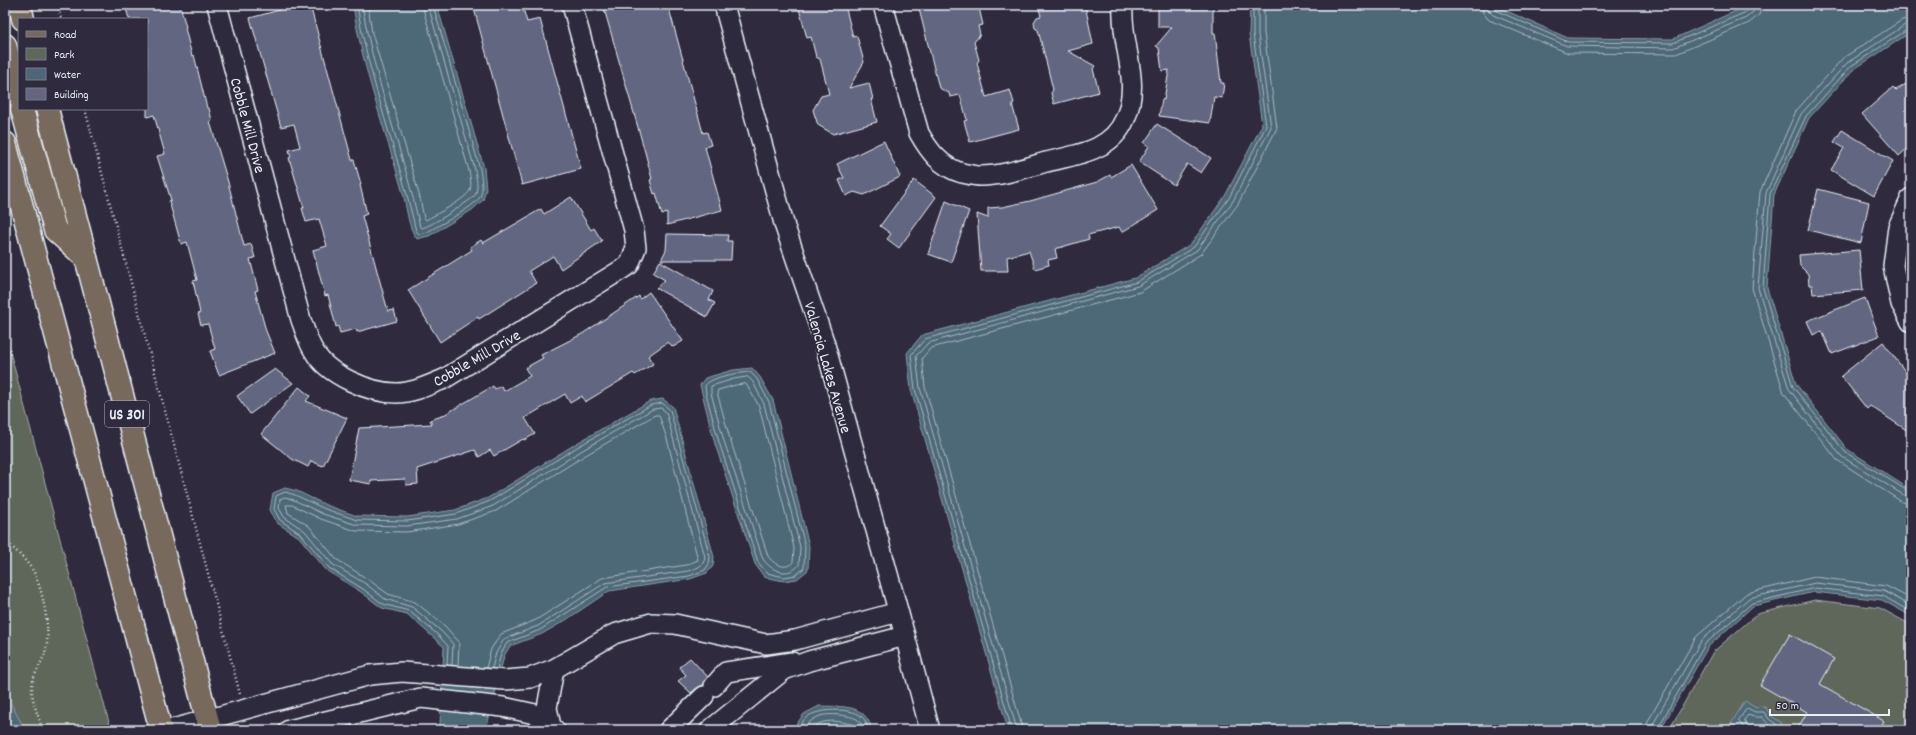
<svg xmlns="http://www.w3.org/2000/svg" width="1916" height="735" font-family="Dekko,sans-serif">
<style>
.green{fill:#5f665a;stroke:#a4aca9}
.water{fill:#4e6777;stroke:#8c9eab}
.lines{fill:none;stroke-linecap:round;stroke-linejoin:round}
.shore{stroke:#aabac4;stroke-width:1}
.building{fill:#646680;stroke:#e8f1f8}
.minor-casing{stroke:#e8f1f8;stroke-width:22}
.primary-casing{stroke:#e8f1f8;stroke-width:25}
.path{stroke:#e8f1f8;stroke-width:2.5;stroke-dasharray:1 3;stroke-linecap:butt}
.minor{stroke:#2f2a3d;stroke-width:19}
.primary{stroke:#77695c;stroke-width:22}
.labels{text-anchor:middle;stroke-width:4;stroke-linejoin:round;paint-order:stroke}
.shield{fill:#2f2a3d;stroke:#b0b5c0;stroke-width:1}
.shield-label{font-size:15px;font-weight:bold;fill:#e8f1f8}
.street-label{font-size:16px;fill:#e8f1f8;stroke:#2f2a3d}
</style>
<rect width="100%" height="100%" fill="#2f2a3d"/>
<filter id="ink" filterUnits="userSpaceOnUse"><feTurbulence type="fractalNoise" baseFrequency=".025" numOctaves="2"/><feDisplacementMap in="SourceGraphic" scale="8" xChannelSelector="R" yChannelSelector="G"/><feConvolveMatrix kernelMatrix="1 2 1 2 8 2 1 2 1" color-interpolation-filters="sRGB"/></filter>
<g filter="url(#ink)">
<g class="green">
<path d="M5 333 111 730H5Z"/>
<path d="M1815 600 1880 608 1911 625V730H1669L1713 652 1757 614Z"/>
</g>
<g class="water">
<path d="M353 5H437L484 168 486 189 483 200 472 210 429 236 417 239C407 227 407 205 402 190 385 129 362 68 353 5Z"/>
<path d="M1250 5H1493L1568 38 1673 39 1749 5H1911V32L1853 70 1809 118 1774 195 1767 288 1796 384 1847 449 1911 490V616L1882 600 1814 592 1753 606 1708 647 1660 730H1008L911 390 907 353 922 335 1135 278 1191 244 1225 196 1262 125 1249 34Z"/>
<path d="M752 368 760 377 773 400 809 546 808 570 797 579 784 581 764 577 755 564 715 444 700 385 705 378 733 370Z"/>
<path d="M663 399 673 407 714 557 713 566 707 573 690 579 609 591 566 620 542 634 510 646 504 656 486 730H431L440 724 444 647 407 614 382 608 361 592 327 571 299 537 277 523 270 510 273 493 285 488 297 491 326 505 357 516 407 517 455 510 488 498 577 443 650 401Z"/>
<path d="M5 693 23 726V730H5Z"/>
<path d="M1745 701 1756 708 1760 706 1766 708 1771 716 1782 723 1778 730H1743L1731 724Z"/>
<path d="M819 706C843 707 865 703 872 730H792L804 714Z"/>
</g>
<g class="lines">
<g class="shore">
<path d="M357 5C369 82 399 155 416 231L419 234 427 232C438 226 474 207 480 197 484 189 481 177 480 169L433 5"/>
<path d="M362 5C374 80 404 153 420 227L422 228C429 227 471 201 475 195 479 188 476 177 475 170L428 5"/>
<path d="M368 5 372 33 419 194 424 218 426 220C435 215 468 198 470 190 472 185 470 176 469 171L422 5"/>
<path d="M1482 5 1483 13 1489 20 1568 53 1676 54 1749 23 1759 15 1762 5"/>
<path d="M1488 5 1489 11 1493 15 1567 46 1673 48 1746 18 1753 12 1756 5"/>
<path d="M1493 5 1495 10 1568 42 1673 43 1744 13 1750 9 1751 5"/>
<path d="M1911 18 1902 20 1843 58 1796 111 1760 192 1752 288 1784 393 1837 460 1902 502 1911 504"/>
<path d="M1911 24 1905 25 1847 63 1801 114 1766 193 1758 288 1789 389 1841 456 1905 496 1911 498"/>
<path d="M1911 29 1907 30 1851 66 1806 116 1770 194 1763 288 1793 387 1845 452 1911 493"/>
<path d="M750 372 757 379 769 402 805 546 804 568 796 575 784 577 767 573 758 562 719 442 706 394 705 386C711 376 739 373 750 372Z"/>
<path d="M748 377 753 382 764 404 800 547 799 565C788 578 771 571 763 559L724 441 711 393V386L734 379Z"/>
<path d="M746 384 759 406 794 548 793 562C786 571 773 564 768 556L730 439 717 392 718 390 736 385Z"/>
<path d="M447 665 448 646 437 634 409 611 383 604 363 589 329 568 301 534 280 520 274 509 276 496 285 492 295 495 325 509 357 520 407 521 456 514 490 501 579 446 651 405 662 403 670 410 710 557 709 564 705 570 689 576 607 587 540 630 507 643 501 654 497 669"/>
<path d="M452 665 453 644 441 631 412 607 385 599 366 584 332 564 305 531 284 517 279 508 280 499 285 497 294 500 323 514 357 525 407 526 457 519 493 506 581 451 653 409 661 408 666 412 673 438 705 557C704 567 696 568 688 571L605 583 538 626 504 639 496 653 492 668"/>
<path d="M458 666 459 642 445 626 415 602 388 594 369 580 336 559 309 526 288 513 286 505H292L321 519 356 531 407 532 458 524 496 511 584 456 655 415H659L667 439 698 560 686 565 602 578 536 620 501 634 491 649 486 668"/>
<path d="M797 730C800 726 803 720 807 717 817 709 850 707 861 716 866 720 867 725 868 730"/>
<path d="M803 730C808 723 812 719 820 716 829 713 849 715 857 719 861 722 862 726 863 730"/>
<path d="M811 730C820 717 841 721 854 725L857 730"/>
<path d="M1012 730 915 389 911 355 925 339 1137 282 1194 247 1229 198 1266 126 1253 34V5"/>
<path d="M1017 730 920 388 916 356 928 343 1138 286 1197 250 1233 201 1271 127 1258 34V5"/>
<path d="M1023 730 925 387 922 358 931 348 1140 292 1201 254 1238 204 1277 128 1264 33V5"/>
<path d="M1646 730 1648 721 1696 637 1747 593 1815 577 1886 586 1911 599"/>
<path d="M1652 730 1653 724 1701 641 1749 598 1815 583 1884 591 1911 606"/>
<path d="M1657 730 1705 644 1752 603 1815 588 1883 596 1911 612"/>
<path d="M1744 730 1743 726 1738 721 1747 708 1755 712H1764L1769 719 1776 724 1775 730"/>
<path d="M1749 730 1744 720 1748 715 1754 717H1762L1770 726V730"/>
</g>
</g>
<g class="building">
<path d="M125 5H180L186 27 185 28 192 56 194 55 207 108H209L212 121 210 122 228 182 244 246 251 244 255 258 250 259 258 290 255 291 266 331 275 353 219 375 210 351 215 349 208 324 201 325 198 314 200 313 193 281 197 280 187 242 181 244 169 201 171 200 157 156 165 154 154 115 147 117V19H129Z"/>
<path d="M298 5H310L352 160H354L361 184 360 185 367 214 362 216 388 311 394 310 397 321 357 332 356 329 340 333 338 326 336 327 328 295 325 296 313 250 327 246 319 219 306 222 302 208H304L289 158 291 157 289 150 300 147 294 124 281 127 250 18Z"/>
<path d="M473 5H522L527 22 540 19 581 169 522 185Z"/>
<path d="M603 5H668L703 133 707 132 711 145 705 147 722 210 667 225V213L662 215 656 193 654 194 650 180 652 179 645 152Z"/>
<path d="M798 5H845L853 37 857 36 864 62 849 88 869 83 873 99H871L877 122 833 134 818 125 813 110 821 96 829 94 820 59 816 57 811 37 807 38Z"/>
<path d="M918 5H969L970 10 979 8 983 25 978 26 980 35 974 42 979 60 977 63 986 97 1010 90 1014 103 1012 104 1019 129 970 142 964 121 967 120 960 95 950 97 949 93 939 88Z"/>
<path d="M1038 5H1085L1093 44 1068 51 1095 66 1093 69 1099 92 1054 104 1051 93 1053 90 1047 65 1038 30 1035 28 1034 22 1037 17 1041 16Z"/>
<path d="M1158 5 1213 6V33H1215L1221 83H1224L1222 98 1214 97 1210 123 1159 116 1162 99 1164 100 1169 70 1162 71 1159 48 1156 46 1172 27H1158Z"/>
<path d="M1911 81V145L1899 156 1862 114 1893 87 1896 90Z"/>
<path d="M1157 124 1211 158 1201 173 1187 164 1174 185 1139 162 1149 146 1144 143Z"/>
<path d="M1842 130 1893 161 1874 196 1831 170 1844 148 1834 142Z"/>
<path d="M884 141 900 177 864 195 854 192 846 196 839 180 844 178 837 164Z"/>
<path d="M1131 165 1158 210 1122 232 1119 227 1088 235 1089 239 1055 249 1057 258 1048 260 1049 265 1035 269 1029 251 1007 257 1008 271H981L977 214 988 218V208L1002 207 1030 201 1097 182 1110 175 1111 177Z"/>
<path d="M914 180 936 197 899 248 887 239 891 234 880 226Z"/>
<path d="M1818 189 1869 202 1861 243 1808 230Z"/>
<path d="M571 197 591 230 594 228 602 241 561 269 553 256 529 271 536 283 479 319 478 317 440 342 408 290 472 250 470 247 481 240 483 243 541 209 544 214Z"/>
<path d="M946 201 969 211 951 262 928 254Z"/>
<path d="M667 234 728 235 727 241H732L731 260H661L666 250Z"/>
<path d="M1859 250 1863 290 1813 294 1812 285H1809L1808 274 1800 266 1799 255Z"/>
<path d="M660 261 713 291 709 300 715 303 707 317 656 288 665 280 653 273Z"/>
<path d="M649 292 683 341 673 347 668 342 648 356 653 364 635 375 633 373 585 402 582 396 570 403 565 394 525 418 535 434 524 440 523 439 494 456 490 450 479 457 475 450 417 469 418 484 406 485 405 479 371 481V484L349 480 359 428 432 424 430 420 442 416 493 386 495 389 501 386 504 391 530 376 525 368 543 358 541 355 582 334 639 296 640 299Z"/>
<path d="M1865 298 1879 336 1832 354 1822 331 1813 335 1807 321Z"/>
<path d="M1883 342 1911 379V433L1870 406 1867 409 1841 376Z"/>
<path d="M275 369 293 383 250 414 237 396Z"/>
<path d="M299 387 310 396 306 401 347 418 323 466 311 461 308 467 292 459 261 434Z"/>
<path d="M1790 634 1834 659 1820 684 1884 721 1879 730H1797L1807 712 1760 685Z"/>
<path d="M690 658 708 677 703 685 697 688 691 693 678 681 686 675 679 667Z"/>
</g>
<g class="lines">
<defs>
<g id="minor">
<path d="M217 5 301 320C305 330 308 342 314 351 327 375 370 393 396 393 413 393 429 385 444 379L629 265 636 248 634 230 572 5"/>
<path d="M724 5 785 227 824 341 905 636 930 730"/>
<path d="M883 5 919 133C929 151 941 167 962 173 968 174 975 176 980 176 1002 176 1025 168 1046 162 1063 158 1082 155 1098 147 1110 141 1120 131 1125 119 1142 81 1120 44 1123 5"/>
<path d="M1911 198 1898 227 1893 266 1901 304 1911 322"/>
<path d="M714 686 726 672 792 662"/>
<path d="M551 726 547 708 554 669"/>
<path d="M169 730 370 675 402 672 505 680 530 678 554 669 614 634 651 623 675 624 766 644 795 640 898 612"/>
<path d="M289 730 421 698 503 707 535 714 555 730"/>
<path d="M669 730 704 696"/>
<path d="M710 730 784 670 809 661 905 636"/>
</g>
<g id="primary">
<path d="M20 5 23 19"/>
<path d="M5 45 19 97"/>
<path d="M22 109 55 230 86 258"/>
<path d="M47 109 210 730"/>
<path d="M5 143 161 730"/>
</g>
</defs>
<use href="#minor" class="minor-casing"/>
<use href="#primary" class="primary-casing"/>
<g class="path">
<path d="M58 5 61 19"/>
<path d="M85 109 240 694"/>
<path d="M5 540C14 549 24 558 32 569 42 584 51 631 46 649 43 663 32 674 32 689 32 703 39 716 42 730"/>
</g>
<use href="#minor" class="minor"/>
<use href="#primary" class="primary"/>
</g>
</g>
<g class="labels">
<rect class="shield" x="105" y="401" width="44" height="26" rx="3"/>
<g class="shield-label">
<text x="127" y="419">US 301</text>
</g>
<g class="street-label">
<text transform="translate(249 125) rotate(75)" y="6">Cobble Mill Drive</text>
<text transform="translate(476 357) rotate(-30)" y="6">Cobble Mill Drive</text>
<text transform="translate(829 367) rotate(74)" y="6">Valencia Lakes Avenue</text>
</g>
</g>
<rect width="1916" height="735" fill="none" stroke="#2f2a3d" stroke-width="20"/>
<rect x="10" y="10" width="1896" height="715" fill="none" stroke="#e8f1f8" stroke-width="1.5" filter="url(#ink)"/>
<rect x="18" y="18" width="130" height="92" fill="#2f2a3d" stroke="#797a88"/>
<rect x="26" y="31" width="20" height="6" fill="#77695c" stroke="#797a88"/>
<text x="54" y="38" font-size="12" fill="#e8f1f8">Road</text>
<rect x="26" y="48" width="20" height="12" fill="#5f665a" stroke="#797a88"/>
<text x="54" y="58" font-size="12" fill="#e8f1f8">Park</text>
<rect x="26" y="68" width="20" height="12" fill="#4e6777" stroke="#797a88"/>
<text x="54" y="78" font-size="12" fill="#e8f1f8">Water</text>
<rect x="26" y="88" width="20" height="12" fill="#646680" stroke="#797a88"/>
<text x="54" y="98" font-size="12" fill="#e8f1f8">Building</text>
<path d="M1770 709v6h119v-6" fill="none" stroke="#e8f1f8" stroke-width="2"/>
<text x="1776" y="709" font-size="12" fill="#e8f1f8" stroke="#2f2a3d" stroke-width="3" paint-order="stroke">50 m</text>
</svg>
